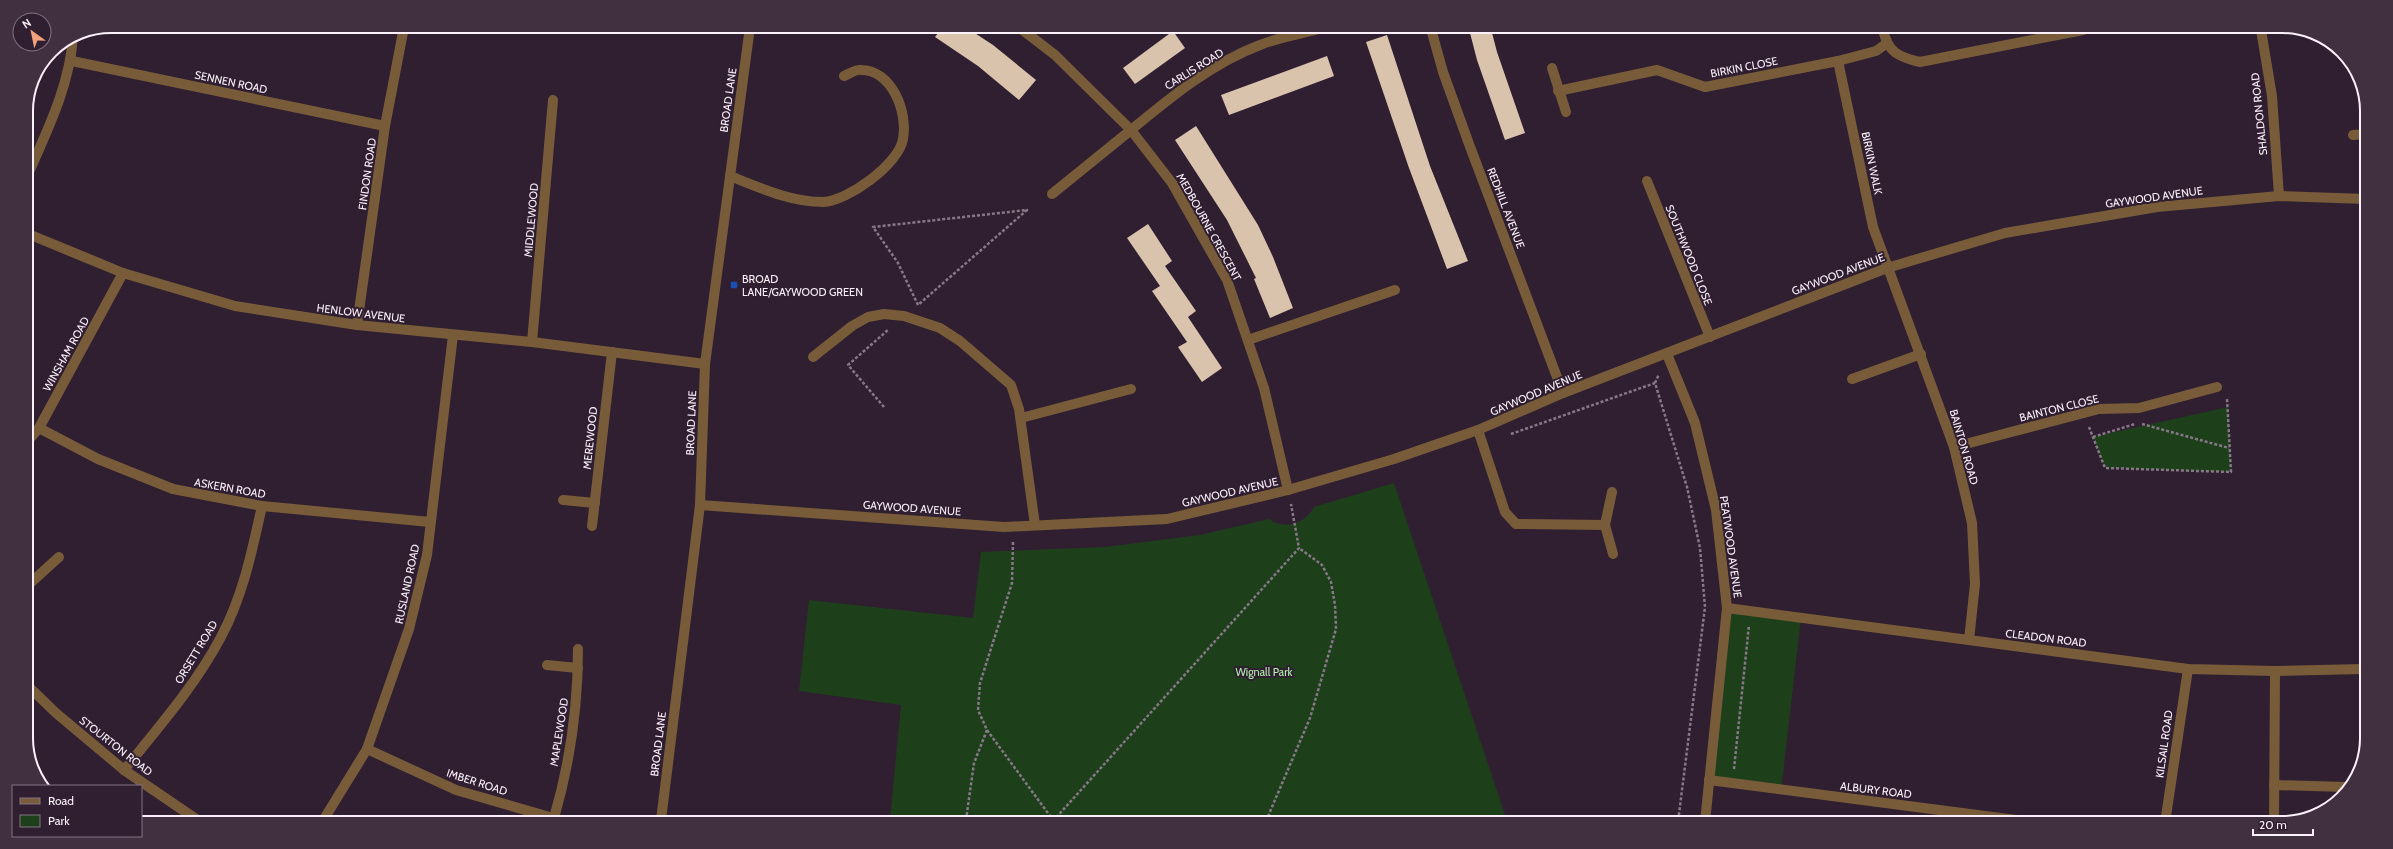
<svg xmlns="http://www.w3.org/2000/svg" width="2393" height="849" font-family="Cabin,sans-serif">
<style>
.green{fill:#1d401b}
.building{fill:#dac3ad}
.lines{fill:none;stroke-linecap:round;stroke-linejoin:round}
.path{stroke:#877887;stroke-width:2.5;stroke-dasharray:3 2;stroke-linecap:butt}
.service{stroke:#785c3a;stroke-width:10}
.minor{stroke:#785c3a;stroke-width:10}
.transit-dot{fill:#1a4fb4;stroke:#301f30;stroke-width:1.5}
.labels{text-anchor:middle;stroke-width:4;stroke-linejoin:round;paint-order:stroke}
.street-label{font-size:11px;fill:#fcf0fc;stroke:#301f30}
.poi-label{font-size:11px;fill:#fcf0fc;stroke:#301f30;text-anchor:start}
.park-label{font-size:11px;fill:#b2eead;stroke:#301f30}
.rim{fill:none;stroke:#fcf0fc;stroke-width:2}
</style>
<rect width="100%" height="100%" fill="#301f30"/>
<g class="green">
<path d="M2228 407 2231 472 2105 468 2093 437Z"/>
<path d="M1394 483 1507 821 890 820 901 705 799 691 809 600 973 618 981 552 1105 547 1200 535 1269 519C1285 530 1305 524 1314 507Z"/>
<path d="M1727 608 1801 618 1781 790 1709 780Z"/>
</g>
<g class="building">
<path d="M942 28H967L993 45 1036 80 1019 100 978 66 935 37Z"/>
<path d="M1469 29H1491L1497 52 1525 133 1505 140 1477 60Z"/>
<path d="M1173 31 1185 48 1135 84 1123 68Z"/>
<path d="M1387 35 1430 166 1468 261 1447 269 1409 168 1366 42Z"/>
<path d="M1327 56 1334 76 1229 115 1221 95Z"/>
<path d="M1196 126 1258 225 1273 257 1293 308 1270 318 1254 279 1256 278 1227 220 1175 140Z"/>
<path d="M1148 224 1172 261 1165 266 1196 311 1188 317 1222 368 1202 382 1178 347 1187 342 1152 291 1160 286 1127 238Z"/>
</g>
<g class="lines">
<g class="path">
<path d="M918 305 898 263 873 227 1027 210 918 305"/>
<path d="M1655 383 1659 374"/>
<path d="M884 407 848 365 888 330"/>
<path d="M2142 424 2229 448"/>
<path d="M2089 427 2105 468 2231 472 2227 398"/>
<path d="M1511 434 1655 383 1687 487 1700 548 1705 607 1678 822"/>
<path d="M2093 437 2135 424"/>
<path d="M1013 542 1012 583 980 683 978 710 987 730 1053 820"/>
<path d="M1734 769 1749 625"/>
<path d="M966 820 974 763 987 730"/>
<path d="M1053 821 1299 548 1291 504"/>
<path d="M1266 821 1310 718 1336 629 1335 605 1331 582 1322 565 1299 548"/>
</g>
<g class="service">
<path d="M1052 194 1131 130"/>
<path d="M1248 340 1395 290"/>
<path d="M1852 379 1921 354"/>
<path d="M26 587 59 557"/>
</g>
<g class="minor">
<path d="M1020 28 1055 55 1131 130 1172 183 1227 280 1264 388 1288 490"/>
<path d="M1431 29 1443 72 1469 144 1563 393"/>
<path d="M1883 30C1888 52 1898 57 1920 62L2083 30"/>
<path d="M2261 30 2272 96 2279 196"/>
<path d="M72 61 385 126"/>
<path d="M1838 61 1873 227 1954 447 1972 523 1975 584 1969 640"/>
<path d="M1552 68 1566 112"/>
<path d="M1558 91 1657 70 1705 87 1838 61 1876 51 1886 44"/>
<path d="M1131 130C1171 97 1212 63 1260 45 1280 37 1302 34 1322 28"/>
<path d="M2353 135 2367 134"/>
<path d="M730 176C760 188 791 202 823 202 848 201 899 164 903 139 908 112 892 70 861 70 856 69 849 74 844 76"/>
<path d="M26 179C46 133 70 86 73 36"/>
<path d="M1647 181 1710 337"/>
<path d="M26 233 123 273 235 306 357 325 532 342 705 364"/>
<path d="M357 325 385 126 404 27"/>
<path d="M532 342 553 100"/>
<path d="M1667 354 1695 423 1716 510 1727 608 1705 822"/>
<path d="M813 357 852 326 868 317 884 314 904 316 940 328 960 341 1011 385 1019 409 1035 525"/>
<path d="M1021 418 1131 389"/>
<path d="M39 428 98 459 173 489 262 506 430 522"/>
<path d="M1478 430 1505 512 1516 524 1605 525"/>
<path d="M26 443 39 428 123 273"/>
<path d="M1954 447 2099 409 2139 408 2217 387"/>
<path d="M1612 492 1605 525 1613 554"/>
<path d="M563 500 595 503"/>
<path d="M700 505 1004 527 1167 519 1288 490 1394 459 1478 430 1563 393 1887 268 2005 233 2157 207 2279 196 2366 199"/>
<path d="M592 526 612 352"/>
<path d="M1727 608 2188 669 2275 671 2363 669"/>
<path d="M547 665 578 668"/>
<path d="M26 684 56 713 124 770 196 819"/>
<path d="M367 749 456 790 560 820"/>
<path d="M124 770C158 728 195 686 221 637 243 596 252 551 262 506"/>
<path d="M1709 780 2039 823"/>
<path d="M2274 785 2347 787"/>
<path d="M554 818C570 763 578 706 578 649"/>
<path d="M324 819 367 749 409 629 427 555 453 335"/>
<path d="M661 820 700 505 705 364 750 27"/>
<path d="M2165 823 2188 669"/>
<path d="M2274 823 2275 671"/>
</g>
</g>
<rect class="transit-dot" x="730" y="281" width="8" height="8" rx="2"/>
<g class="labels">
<g class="street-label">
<text transform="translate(1744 67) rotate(-11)" y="4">BIRKIN CLOSE</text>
<text transform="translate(1194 69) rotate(-32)" y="4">CARLIS ROAD</text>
<text transform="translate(231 82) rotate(12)" y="4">SENNEN ROAD</text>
<text transform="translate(728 100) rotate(-82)" y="4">BROAD LANE</text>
<text transform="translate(2259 114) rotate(-96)" y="4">SHALDON ROAD</text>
<text transform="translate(1872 163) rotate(78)" y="4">BIRKIN WALK</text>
<text transform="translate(367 174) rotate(-82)" y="4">FINDON ROAD</text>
<text transform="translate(2154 197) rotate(-8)" y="4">GAYWOOD AVENUE</text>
<text transform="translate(1506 208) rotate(69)" y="4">REDHILL AVENUE</text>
<text transform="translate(531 220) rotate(-85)" y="4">MIDDLEWOOD</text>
<text transform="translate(1209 227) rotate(61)" y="4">MEDBOURNE CRESCENT</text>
<text transform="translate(1689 255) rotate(68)" y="4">SOUTHWOOD CLOSE</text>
<text transform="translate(1838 274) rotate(-21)" y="4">GAYWOOD AVENUE</text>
<text transform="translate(361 313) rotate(7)" y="4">HENLOW AVENUE</text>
<text transform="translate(66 354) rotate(-61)" y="4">WINSHAM ROAD</text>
<text transform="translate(1536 393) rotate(-23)" y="4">GAYWOOD AVENUE</text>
<text transform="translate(2059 408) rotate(-14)" y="4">BAINTON CLOSE</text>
<text transform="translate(691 423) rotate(-88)" y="4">BROAD LANE</text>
<text transform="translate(590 438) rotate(-84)" y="4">MEREWOOD</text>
<text transform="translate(1964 447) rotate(74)" y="4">BAINTON ROAD</text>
<text transform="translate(230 488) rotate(10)" y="4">ASKERN ROAD</text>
<text transform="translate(1230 492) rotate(-13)" y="4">GAYWOOD AVENUE</text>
<text transform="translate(912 508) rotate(4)" y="4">GAYWOOD AVENUE</text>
<text transform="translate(1731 547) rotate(82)" y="4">PEATWOOD AVENUE</text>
<text transform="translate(407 584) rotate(-78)" y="4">RUSLAND ROAD</text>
<text transform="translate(2046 638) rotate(7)" y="4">CLEADON ROAD</text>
<text transform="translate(196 652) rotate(-59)" y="4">ORSETT ROAD</text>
<text transform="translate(559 732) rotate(-81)" y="4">MAPLEWOOD</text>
<text transform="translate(658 744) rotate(-83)" y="4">BROAD LANE</text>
<text transform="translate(2164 744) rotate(-82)" y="4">KILSAIL ROAD</text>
<text transform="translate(116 746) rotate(38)" y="4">STOURTON ROAD</text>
<text transform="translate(477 782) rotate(18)" y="4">IMBER ROAD</text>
<text transform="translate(1876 790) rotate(7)" y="4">ALBURY ROAD</text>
</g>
<g class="poi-label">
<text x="742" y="283">BROAD<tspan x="742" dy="13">LANE/GAYWOOD GREEN</tspan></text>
</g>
<g class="park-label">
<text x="1264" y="676">Wignall Park</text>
</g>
</g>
<path d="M0 0H2393V849H0ZM111 33H2282A78 78 0 0 1 2360 111V738A78 78 0 0 1 2282 816H111A78 78 0 0 1 33 738V111A78 78 0 0 1 111 33Z" fill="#403040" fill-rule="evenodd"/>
<path class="rim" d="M111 33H2282A78 78 0 0 1 2360 111V738A78 78 0 0 1 2282 816H111A78 78 0 0 1 33 738V111A78 78 0 0 1 111 33Z"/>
<rect x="12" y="785" width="130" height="52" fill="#301f30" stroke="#827382"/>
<rect x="20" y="798" width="20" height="6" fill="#785c3a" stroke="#827382"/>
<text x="48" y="805" font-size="12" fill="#fcf0fc">Road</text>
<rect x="20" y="815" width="20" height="12" fill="#1d401b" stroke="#827382"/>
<text x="48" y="825" font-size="12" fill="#fcf0fc">Park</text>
<g transform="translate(32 32) rotate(327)"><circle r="19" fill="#301f30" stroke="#827382"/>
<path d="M0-3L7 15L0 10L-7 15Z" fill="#f1a17c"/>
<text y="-6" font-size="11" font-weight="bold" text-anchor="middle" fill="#fcf0fc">N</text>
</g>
<path d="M2253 829v6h60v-6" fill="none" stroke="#fcf0fc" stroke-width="2"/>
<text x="2259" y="829" font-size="12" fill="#fcf0fc" stroke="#301f30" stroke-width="3" paint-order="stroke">20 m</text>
</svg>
